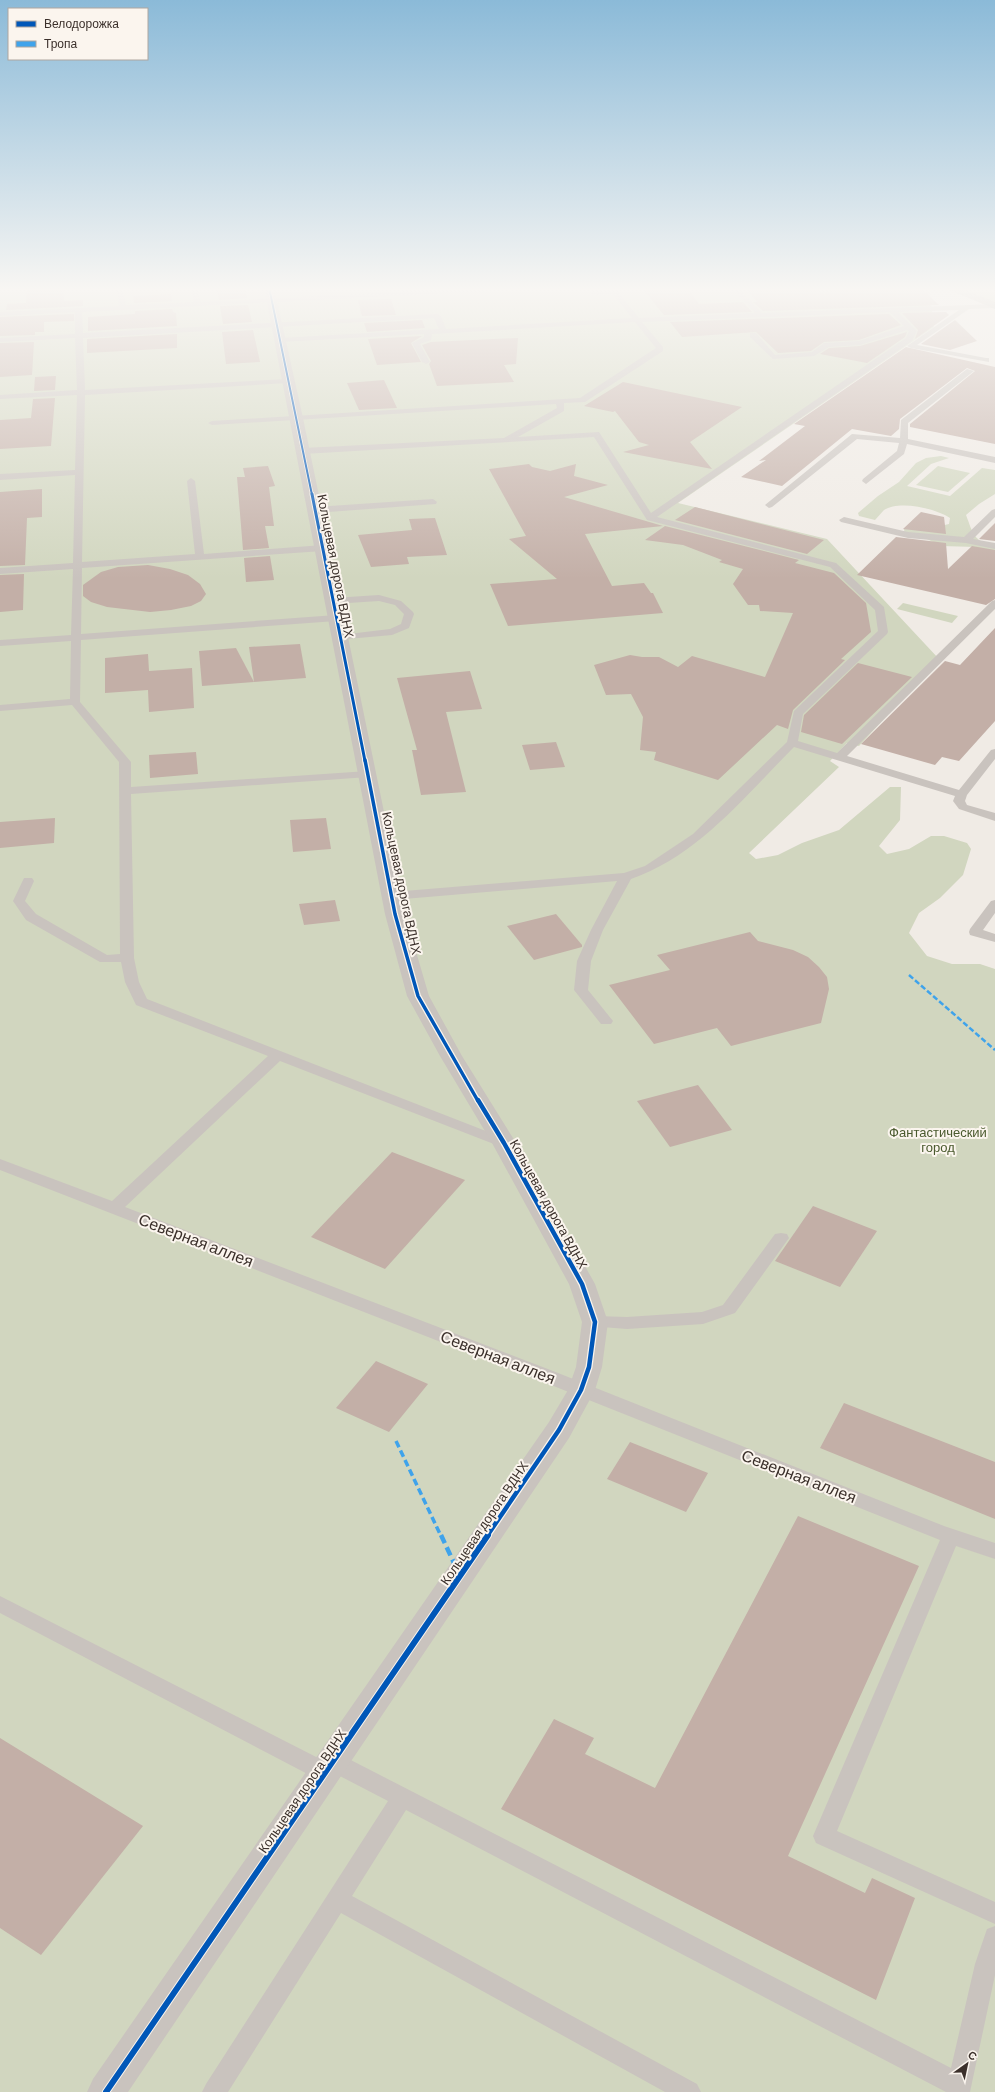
<svg xmlns="http://www.w3.org/2000/svg" width="995" height="2092" font-family="Barlow,sans-serif">
<style>
.green{fill:#d1d6bf}
.building{fill:#c3afa7}
.lines{fill:none;stroke-linecap:round;stroke-linejoin:round}
.service{fill:#c9c3be;fill-rule:evenodd}
.minor{fill:#c9c3be;fill-rule:evenodd}
.secondary{fill:#bab3ae;fill-rule:evenodd}
.quiet-far2{stroke:#3fa3eb;stroke-width:2.5;stroke-dasharray:5.5 2.5;stroke-linecap:butt}
.quiet-far1{stroke:#3fa3eb;stroke-width:3.5;stroke-dasharray:7 3.5;stroke-linecap:butt}
.quiet{stroke:#3fa3eb;stroke-width:4.5;stroke-dasharray:9 4.5;stroke-linecap:butt}
.cycleway-far4-casing{stroke:#fbf5ee;stroke-width:3.5}
.cycleway-far3-casing{stroke:#fbf5ee;stroke-width:5}
.cycleway-far2-casing{stroke:#fbf5ee;stroke-width:6}
.cycleway-far1-casing{stroke:#fbf5ee;stroke-width:7}
.cycleway-casing{stroke:#fbf5ee;stroke-width:8}
.cycleway-far4{stroke:#0057b8;stroke-width:2}
.cycleway-far3{stroke:#0057b8;stroke-width:3}
.cycleway-far2{stroke:#0057b8;stroke-width:3.5}
.cycleway-far1{stroke:#0057b8;stroke-width:4.5}
.cycleway{stroke:#0057b8;stroke-width:6}
.labels{text-anchor:middle;stroke-width:4;stroke-linejoin:round;paint-order:stroke}
.street-label{font-size:13px;fill:#3b302b;stroke:#fbf5ee}
.park-label{font-size:13px;fill:#4a5a2e;stroke:#fbf5ee}
.near-street-label{font-size:16px;fill:#3b302b;stroke:#fbf5ee}
</style>
<rect width="100%" height="100%" fill="#f0ebe5"/>
<g class="green">
<path d="M0 287H929L934 327 678 503 827 539 939 659 859 746 847 743 830 761 839 767 749 853 756 859 778 855 802 843 839 830 890 787H901L900 820 879 846 887 854 909 849 931 836H944L967 843 971 849 963 875 940 898 919 913 909 933 927 956 952 964H980L995 969V2092H0Z"/>
<path d="M960 287H995V303Z"/>
<path d="M941 456 949 458 931 464 907 486 950 496 982 468 995 470V494L979 504 966 515C974 536 973 540 995 547V558L977 547 941 546 923 537 905 536 904 529 908 527H936L949 524 950 518C935 508 899 500 884 510 881 513 878 517 875 520L859 516 858 513 878 496 899 482 916 463 926 458Z"/>
<path d="M938 466 970 473 948 492 916 485Z"/>
<path d="M903 603 958 616 952 623 897 609Z"/>
</g>
<g class="building">
<path d="M27 287H64V301L83 300V306L6 310 7 304 26 303Z"/>
<path d="M219 287H245L247 298 219 300 217 290H219Z"/>
<path d="M641 287H686L699 304 743 302 752 312 664 315Z"/>
<path d="M744 287H816L824 294 830 292 826 287H920L939 305 763 311 753 302H757Z"/>
<path d="M171 294 172 301 134 303 133 296Z"/>
<path d="M391 299 396 315 362 316 358 300Z"/>
<path d="M248 305 252 322 223 324 220 306Z"/>
<path d="M172 309 173 312 176 313 177 326 88 331V317L135 314V311Z"/>
<path d="M946 312 949 315 915 339 918 330 902 313Z"/>
<path d="M74 314V321L44 322V332H35V335L0 336V317Z"/>
<path d="M889 314 901 325 859 340 824 342 811 351 778 353 756 332 682 337 670 322Z"/>
<path d="M422 320 425 328 367 332 364 323Z"/>
<path d="M955 320 977 341 950 350 921 344Z"/>
<path d="M253 330 260 362 226 364 222 332Z"/>
<path d="M907 332 905 337 867 363 820 354 829 348 860 346Z"/>
<path d="M177 334V348L87 353V339Z"/>
<path d="M422 336 411 343 421 362 377 365 368 339Z"/>
<path d="M518 338 516 364 504 365 514 382 437 386 429 364 431 361 422 345 431 342Z"/>
<path d="M34 342 32 375 0 377V343Z"/>
<path d="M906 347 995 367V444L910 427V424L975 371 967 368 900 419 899 429 891 436 852 429 782 486 741 477 766 460 759 461 805 426 794 424Z"/>
<path d="M56 376 55 390 34 391 35 377Z"/>
<path d="M384 380 397 408 359 410 347 383Z"/>
<path d="M623 382 742 407 690 442 712 469 623 452 649 445 639 442 615 411 613 412 584 406Z"/>
<path d="M55 398 51 446 0 449V420L31 418 33 399Z"/>
<path d="M529 464 532 467 550 471 576 464 574 476 608 485 564 497 663 526 585 534 612 586 644 583 651 593H653L663 613 508 626 490 584 557 579 509 539 526 536 489 469Z"/>
<path d="M268 466 275 486 269 487 274 526H265L269 548 243 550 237 477H245L243 468Z"/>
<path d="M42 489V517L27 518 25 565 0 566V492Z"/>
<path d="M695 507 773 527 824 540 807 554 675 520Z"/>
<path d="M921 512 944 517 946 534 903 529Z"/>
<path d="M435 518 447 555 407 557 409 564 371 567 358 535 412 530 409 519Z"/>
<path d="M995 523V541L979 539Z"/>
<path d="M665 526 799 560 795 563 834 573 866 603 871 632 841 659 845 660 793 710 788 729 777 725 718 780 654 760 656 752 640 750 643 717 631 694 606 695 594 665 630 655 642 657H659L678 667 692 656 765 677 793 613 760 611 759 605H748L733 584 743 569 719 562 722 560 683 545 645 540Z"/>
<path d="M896 537 946 543 948 569 972 546 995 550V599L986 605 857 575Z"/>
<path d="M270 556 274 580 246 582 244 558Z"/>
<path d="M148 565 170 569 188 575 200 584 206 594 201 601 191 606 171 610 150 612 107 607 91 602 83 596V585L101 572 118 567Z"/>
<path d="M24 574 23 610 0 612V575Z"/>
<path d="M995 628V721L959 761 942 757 935 765 861 744 945 661 960 665Z"/>
<path d="M300 644 306 678 254 682 249 647Z"/>
<path d="M236 648 254 682 202 686 199 651Z"/>
<path d="M148 654 149 671 192 668 194 708 149 712 148 690 105 693V658Z"/>
<path d="M858 663 912 677 842 744 801 732 804 715Z"/>
<path d="M470 671 482 709 446 712 466 792 421 795 412 750H417L397 678Z"/>
<path d="M556 742 565 767 530 770 522 745Z"/>
<path d="M196 752 198 774 150 778 149 755Z"/>
<path d="M55 818 54 843 0 848V822Z"/>
<path d="M326 818 331 849 293 852 290 820Z"/>
<path d="M335 900 340 921 304 925 299 904Z"/>
<path d="M556 914 582 945V947L534 960 507 926Z"/>
<path d="M750 932 758 941 793 950 808 957 819 967 827 977 829 989 821 1023 731 1046 717 1028 654 1044 609 985 670 970 657 955Z"/>
<path d="M698 1085 732 1130 670 1147 637 1101Z"/>
<path d="M392 1152 465 1180 385 1269 311 1237Z"/>
<path d="M813 1206 877 1231 840 1287 775 1261Z"/>
<path d="M376 1361 428 1384 389 1432 336 1408Z"/>
<path d="M844 1403 995 1462V1519L820 1448Z"/>
<path d="M630 1442 708 1473 686 1512 607 1479Z"/>
<path d="M798 1516 919 1566 788 1856 865 1893 872 1878 915 1898 876 2000 501 1809 554 1719 594 1738 585 1754 655 1788Z"/>
<path d="M0 1738 143 1826 41 1955 0 1928Z"/>
</g>
<g class="lines">
<g class="service">
<path d="M111 287 122 288 126 305 194 302 190 287H196L201 302 494 287H530L527 289 82 312 83 333 437 314 441 316 446 329 632 318 613 294 594 295 591 293 594 291 610 290 608 287H614L639 318 755 313 731 287H737L762 313 995 304V308L969 309 917 345 986 358H989V362L911 348 907 346 959 310 898 312 917 331 912 341 657 517 836 563 884 607 888 632 887 634 803 714 798 741 837 753 992 601 995 600V609L847 756 959 790 991 750 995 749V759L967 795 965 801 967 805 995 813V821L959 809 953 801 955 796 794 747C745 796 698 856 631 879L603 930 591 961 588 990 613 1021 611 1024H601L574 990 577 961 591 930 617 881 392 900 386 896 392 892 624 873 645 866 693 834 787 742 794 711 878 631 875 610 830 567 647 520 594 437 303 454 299 451 303 448 504 438 557 408 556 404 212 425 208 423 212 421 580 398 656 348 635 322 432 334 431 340 420 344 430 362 426 364 422 362 412 343 424 337V334L280 342 276 340 280 338 439 329 434 318 83 338 85 390 288 379 292 381 288 383 85 395 82 562 195 554 187 481 191 478 195 481 204 554 323 545 328 548 323 551 82 568 81 634 336 615 341 618 336 621 81 640 80 702 131 762V787L368 771 374 774 368 777 131 794 134 958 139 982 147 999 509 1140 511 1143 509 1146H499L280 1061 125 1207 553 1371 944 1526 995 1543V1559L956 1546 837 1831 995 1902V1924L816 1843 813 1836 940 1540 541 1381 0 1170V1159L112 1201 268 1056 136 1005 125 982 121 962H100L26 920 13 901 24 878H32L34 881 25 901 36 914 107 955 120 954 119 762 72 705 0 711V705L70 699 71 641 0 646V640L71 635 73 569 0 574V568L73 563 75 475 0 480V474L75 470 77 395 0 399V395L77 390 75 338 0 342V338L75 334V312L0 316V312L119 306 117 290ZM890 312 904 326 859 341 824 343 812 352 775 355 756 333H750V337L773 359 814 356 829 347 860 345 907 330 909 331 906 338 651 513 599 432 518 437 564 411V403L585 402 663 351V347L642 322Z"/>
<path d="M817 287H824L829 292 824 293Z"/>
<path d="M967 369 974 371 908 423V439L995 457V463L907 444 904 454 866 484 862 481 863 479 897 451 899 443 857 439 772 507 769 508 765 505 852 434 900 438 901 420Z"/>
<path d="M433 499 437 502 436 504 315 513 310 510 315 507Z"/>
<path d="M995 509V517L973 539 995 543V549L966 543 908 538 841 522 839 520 844 517 908 532 964 537 992 510Z"/>
<path d="M379 595 401 601 413 612 414 614 409 628 392 635 336 640 335 638 340 635 390 629 401 624 404 614 395 605 379 601 333 604 328 601 333 598Z"/>
<path d="M995 900V913L983 930 995 934V942L970 935 969 932 970 929 991 901Z"/>
<path d="M781 1233 787 1234 789 1238 735 1313 703 1324 627 1329 589 1326 587 1322 589 1318 595 1316 627 1317 702 1312 723 1305 775 1234Z"/>
<path d="M0 1596 324 1761 327 1755 334 1753 341 1755 951 2068 975 1964 987 1929 995 1926V1975L970 2092H946L406 1810 352 1896 697 2084 701 2092H665L341 1913 228 2092H202L206 2084 388 1801 336 1774 333 1780 326 1782 319 1780 0 1613Z"/>
</g>
<path class="minor" d="M264 287H274L303 418 405 914 429 996 462 1056 516 1143 595 1284 608 1322 602 1367 595 1390 569 1438 128 2092H87L93 2079 549 1422 568 1390 576 1367 582 1322 569 1284 492 1143 440 1056 407 996 385 914Z"/>
<path class="secondary" d="M946 287H959L995 302V309L947 289Z"/>
<path class="quiet-far2" d="M909 975 995 1050"/>
<path class="quiet-far1" d="M396 1441 441 1536"/>
<path class="quiet" d="M441 1535 460 1576"/>
<defs>
<path id="cycleway-far4" d="M269 287 312 495"/>
<path id="cycleway-far3" d="M312 494 365 761"/>
<path id="cycleway-far2" d="M365 760 395 914 418 996 478 1101"/>
<path id="cycleway-far1" d="M478 1100 504 1143 582 1284 595 1322 589 1367 581 1390 559 1430 487 1536"/>
<path id="cycleway" d="M106 2092 488 1535"/>
</defs>
<use href="#cycleway-far4" class="cycleway-far4-casing"/>
<use href="#cycleway-far3" class="cycleway-far3-casing"/>
<use href="#cycleway-far2" class="cycleway-far2-casing"/>
<use href="#cycleway-far1" class="cycleway-far1-casing"/>
<use href="#cycleway" class="cycleway-casing"/>
<use href="#cycleway-far4" class="cycleway-far4"/>
<use href="#cycleway-far3" class="cycleway-far3"/>
<use href="#cycleway-far2" class="cycleway-far2"/>
<use href="#cycleway-far1" class="cycleway-far1"/>
<use href="#cycleway" class="cycleway"/>
</g>
<linearGradient id="sky" x2="0" y2="1"><stop stop-color="#8bbad8"/><stop offset="0.5" stop-color="#f8f6f3"/><stop offset="1" stop-color="#f8f6f3" stop-opacity="0"/></linearGradient>
<rect width="995" height="579" fill="url(#sky)"/>
<g class="labels">
<g class="street-label">
<text transform="translate(336 566) rotate(79)" y="5">Кольцевая дорога ВДНХ</text>
<text transform="translate(402 883) rotate(78)" y="5">Кольцевая дорога ВДНХ</text>
<text transform="translate(549 1204) rotate(61)" y="5">Кольцевая дорога ВДНХ</text>
<text transform="translate(484 1523) rotate(-56)" y="5">Кольцевая дорога ВДНХ</text>
<text transform="translate(302 1791) rotate(-56)" y="5">Кольцевая дорога ВДНХ</text>
</g>
<g class="park-label">
<text x="938" y="1137">Фантастический<tspan x="938" dy="15">город</tspan></text>
</g>
<g class="near-street-label">
<text transform="translate(196 1240) rotate(21)" y="6">Северная аллея</text>
<text transform="translate(498 1357) rotate(21)" y="6">Северная аллея</text>
<text transform="translate(799 1476) rotate(21)" y="6">Северная аллея</text>
</g>
</g>
<rect x="8" y="8" width="140" height="52" fill="#fbf5ee" stroke="#aea6a0"/>
<rect x="16" y="21" width="20" height="6" fill="#0057b8" stroke="#aea6a0"/>
<text x="44" y="28" font-size="12" fill="#3b302b">Велодорожка</text>
<rect x="16" y="41" width="20" height="6" fill="#3fa3eb" stroke="#aea6a0"/>
<text x="44" y="48" font-size="12" fill="#3b302b">Тропа</text>
<g transform="translate(967 2064) rotate(33)" stroke="#fbf5ee" stroke-width="3" paint-order="stroke">
<path d="M0-3L7 15L0 10L-7 15Z" fill="#3b302b"/>
<text y="-6" font-size="11" font-weight="bold" text-anchor="middle" fill="#3b302b">С</text>
</g>
</svg>
